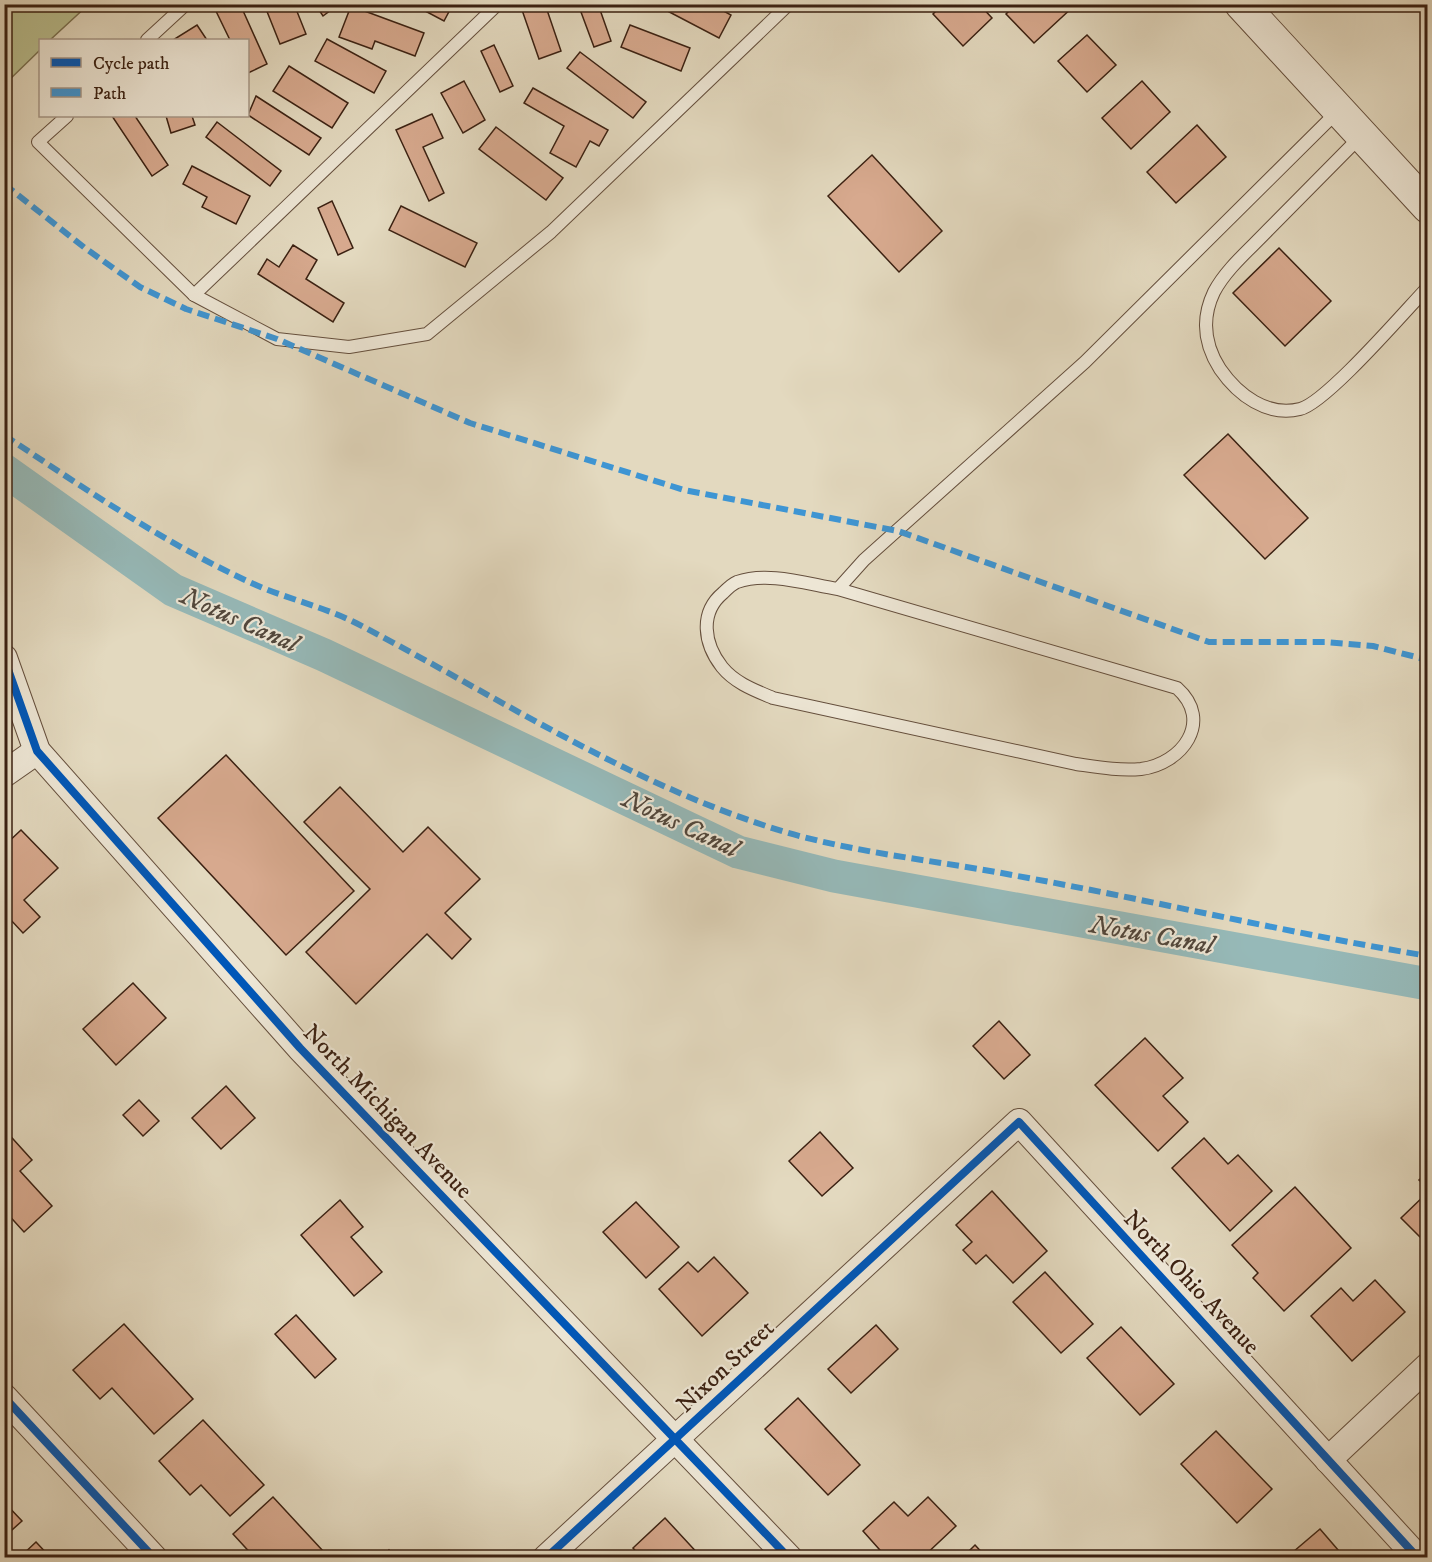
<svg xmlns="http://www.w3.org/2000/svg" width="1432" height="1562" font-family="'IM FELL DW Pica',serif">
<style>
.green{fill:#b9be8e;stroke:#7a7050;stroke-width:1.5}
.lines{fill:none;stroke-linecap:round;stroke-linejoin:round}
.canal{stroke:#96b9b8;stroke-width:33}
.building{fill:#d7a98e;stroke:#3b2112;stroke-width:1.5}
.service-casing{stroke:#654f3d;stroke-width:14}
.minor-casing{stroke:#654f3d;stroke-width:28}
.tertiary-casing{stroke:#654f3d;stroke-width:34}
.service{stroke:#ede6d5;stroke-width:12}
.minor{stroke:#ede6d5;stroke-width:26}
.tertiary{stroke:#ede6d5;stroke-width:32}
.quiet{stroke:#3e95d3;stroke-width:6;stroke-dasharray:12 6;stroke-linecap:butt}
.cycleway-casing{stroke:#ede6d5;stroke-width:11}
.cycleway{stroke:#0057b8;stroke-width:8}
.labels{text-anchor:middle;stroke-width:4.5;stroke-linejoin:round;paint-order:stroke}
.street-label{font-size:24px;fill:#3b2112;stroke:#ede6d5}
.water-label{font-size:26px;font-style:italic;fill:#52473c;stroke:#ede6d5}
</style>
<rect width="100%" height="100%" fill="#e3d9bf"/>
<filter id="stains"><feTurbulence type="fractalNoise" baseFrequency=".00333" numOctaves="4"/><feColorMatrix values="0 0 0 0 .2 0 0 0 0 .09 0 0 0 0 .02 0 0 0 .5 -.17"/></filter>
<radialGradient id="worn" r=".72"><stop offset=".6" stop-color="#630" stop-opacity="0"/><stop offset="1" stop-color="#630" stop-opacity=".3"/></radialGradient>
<path class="green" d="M5 4H88V5L50 40H40V50L5 84Z"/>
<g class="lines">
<path class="canal" d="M4 470 173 590 324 655 738 852 834 876 1428 984"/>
</g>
<g class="building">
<path d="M240 4 267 64 248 73V40H230L213 5Z"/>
<path d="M264 4H294L306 34 280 44Z"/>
<path d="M315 4H339L323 16Z"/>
<path d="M412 4H453L444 21Z"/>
<path d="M536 4H545L561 51 539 59 522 10Z"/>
<path d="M578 4H598L611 41 594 47Z"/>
<path d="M711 4 731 15 719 38 656 5Z"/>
<path d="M943 4H979L992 18 963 46 933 14Z"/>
<path d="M1016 4H1074L1075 5 1034 43 1006 14Z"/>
<path d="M351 6 424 33 415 56 375 41 372 49 339 37Z"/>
<path d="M197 25 207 40H173Z"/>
<path d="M630 25 690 48 681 71 621 47Z"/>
<path d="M1087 35 1116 65 1087 92 1058 61Z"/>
<path d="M327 39 386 71 374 93 315 61Z"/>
<path d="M494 45 513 86 500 92 481 51Z"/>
<path d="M580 52 646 102 633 118 567 68Z"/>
<path d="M289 66 348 103 332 128 273 91Z"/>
<path d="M464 81 485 120 463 133 441 93Z"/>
<path d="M1142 81 1170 112 1131 149 1102 118Z"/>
<path d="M533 88 608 130 599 146 590 141 576 167 550 153 564 126 524 103Z"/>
<path d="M256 96 321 138 309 155 248 115Z"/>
<path d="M432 114 443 138 423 147 444 193 429 201 396 130Z"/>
<path d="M112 116H135L168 165 152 176Z"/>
<path d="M166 116H192L195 125 171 133Z"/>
<path d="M217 122 281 171 270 186 206 137Z"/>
<path d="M1197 125 1226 157 1176 203 1147 172Z"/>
<path d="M496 127 563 178 546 200 479 149Z"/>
<path d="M872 155 942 231 899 272 828 196Z"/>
<path d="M192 166 250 196 236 224 202 207 207 197 183 184Z"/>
<path d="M332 201 353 248 338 255 318 208Z"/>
<path d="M401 206 477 243 465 267 389 230Z"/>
<path d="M293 245 317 260 306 279 344 303 333 322 258 274 267 259 279 267Z"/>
<path d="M1279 248 1331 301 1285 346 1233 293Z"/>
<path d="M1228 434 1308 518 1265 559 1184 475Z"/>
<path d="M226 755 354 891 286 955 158 818Z"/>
<path d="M340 787 403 852 428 827 480 879 445 913 471 939 452 959 427 934 356 1004 306 952 370 889 304 822Z"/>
<path d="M21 830 58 868 24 900 40 917 23 933 10 919 4 925V846Z"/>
<path d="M133 983 166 1018 116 1065 83 1029Z"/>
<path d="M999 1021 1030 1055 1004 1079 973 1046Z"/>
<path d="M1145 1038 1183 1078 1163 1096 1188 1122 1158 1151 1095 1085Z"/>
<path d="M226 1086 255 1118 221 1149 192 1118Z"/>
<path d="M139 1100 159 1121 143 1136 123 1115Z"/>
<path d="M4 1129 32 1160 20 1171 52 1206 24 1232 4 1210Z"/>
<path d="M820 1132 853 1168 822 1196 789 1161Z"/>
<path d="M1204 1138 1228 1164 1238 1155 1272 1191 1230 1231 1172 1168Z"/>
<path d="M1428 1172V1188L1419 1180Z"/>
<path d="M1295 1187 1351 1248 1284 1311 1253 1278 1258 1273 1232 1245Z"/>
<path d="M992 1191 1047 1251 1013 1283 986 1255 976 1264 963 1250 972 1242 956 1225Z"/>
<path d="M1428 1192V1245L1401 1218Z"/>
<path d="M340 1200 363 1227 351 1237 382 1272 354 1296 301 1235Z"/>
<path d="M636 1202 679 1247 646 1278 603 1232Z"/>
<path d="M714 1257 748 1293 702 1336 659 1289 688 1262 698 1272Z"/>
<path d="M1045 1272 1093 1324 1061 1353 1013 1302Z"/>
<path d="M1375 1280 1405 1312 1352 1361 1311 1316 1341 1288 1353 1301Z"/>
<path d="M296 1315 336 1359 315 1378 275 1334Z"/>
<path d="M124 1324 193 1399 154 1434 112 1388 100 1399 73 1370Z"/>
<path d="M876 1325 898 1349 851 1393 828 1369Z"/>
<path d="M1121 1327 1174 1384 1140 1415 1087 1358Z"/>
<path d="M798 1398 860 1465 828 1495 765 1429Z"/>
<path d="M203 1420 264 1485 230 1516 201 1485 190 1495 159 1461Z"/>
<path d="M1216 1431 1272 1489 1237 1523 1181 1464Z"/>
<path d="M273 1497 323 1551 315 1558H255L233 1534Z"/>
<path d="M928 1497 956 1526 922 1558H887L863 1531 894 1502 908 1516Z"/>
<path d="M4 1502 22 1521 4 1537Z"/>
<path d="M665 1518 702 1558H642L633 1548Z"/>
<path d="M1320 1529 1345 1558H1286Z"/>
<path d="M36 1542 51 1558H19Z"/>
<path d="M975 1545 987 1558H962Z"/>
<path d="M389 1550 396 1558H382Z"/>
</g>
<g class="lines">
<defs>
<g id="service">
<path d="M147 40 186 4"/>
<path d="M67 116 38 142 194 295 277 339 349 347 427 334 551 232 789 4"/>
<path d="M1361 136C1330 167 1299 199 1268 230 1250 249 1226 269 1214 292 1201 319 1204 344 1220 369 1238 395 1267 417 1300 409 1326 403 1405 311 1428 287"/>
<path d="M194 295 498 4"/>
<path d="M838 589C807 584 768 571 737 582 732 584 727 589 723 593 699 613 704 644 722 667 735 683 754 690 773 698L1076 764C1097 767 1119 771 1141 769 1182 764 1214 721 1177 688L838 589 864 560 1085 362 1338 111"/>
</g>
<g id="minor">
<path d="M4 658 37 751 300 1048 789 1558"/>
<path d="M4 774 37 751"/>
<path d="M4 1397 154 1558"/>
<path d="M1328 1460 1428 1366"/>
<path d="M546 1558 1019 1122 1418 1558"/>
</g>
<path id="tertiary" d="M1241 4 1428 207"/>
</defs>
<use href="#service" class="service-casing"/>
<use href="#minor" class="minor-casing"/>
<use href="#tertiary" class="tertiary-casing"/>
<use href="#service" class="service"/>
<use href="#minor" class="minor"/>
<use href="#tertiary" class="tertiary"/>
<g class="quiet">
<path d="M4 184 85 248 140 287 186 309 277 339 470 423 684 490 898 531 1209 642H1325L1373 646 1428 660"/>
<path d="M4 435C85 489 167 545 256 585 288 599 324 607 356 623 491 693 618 777 763 825 842 852 929 859 1012 875 1151 900 1288 933 1428 956"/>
</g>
<defs>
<g id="cycleway">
<path d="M4 658 37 751 300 1048 789 1558"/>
<path d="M4 1397 154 1558"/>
<path d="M546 1558 1019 1122 1418 1558"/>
</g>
</defs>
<use href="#cycleway" class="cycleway-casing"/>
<use href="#cycleway" class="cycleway"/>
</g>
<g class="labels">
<g class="street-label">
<text transform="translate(388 1111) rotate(46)" y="8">North Michigan Avenue</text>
<text transform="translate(1192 1282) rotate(47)" y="8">North Ohio Avenue</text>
<text transform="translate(725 1366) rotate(-43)" y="8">Nixon Street</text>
</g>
<g class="water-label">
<text transform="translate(240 619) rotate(24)" y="9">Notus Canal</text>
<text transform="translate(681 823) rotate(25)" y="9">Notus Canal</text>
<text transform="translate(1152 934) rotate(10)" y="9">Notus Canal</text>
</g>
</g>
<rect width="1432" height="1562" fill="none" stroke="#e3d9bf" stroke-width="24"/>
<rect x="6" y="6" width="1420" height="1550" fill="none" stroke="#3b2112" stroke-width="3"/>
<rect x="12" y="12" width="1408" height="1538" fill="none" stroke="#3b2112" stroke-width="1.5"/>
<rect x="39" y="39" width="210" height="78" fill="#ede6d5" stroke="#a69787" stroke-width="1.5"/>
<rect x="51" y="58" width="30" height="9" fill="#0057b8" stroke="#a69787" stroke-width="1.5"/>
<text x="93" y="69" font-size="18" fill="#3b2112">Cycle path</text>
<rect x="51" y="88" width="30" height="9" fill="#3e95d3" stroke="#a69787" stroke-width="1.5"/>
<text x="93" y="99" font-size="18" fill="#3b2112">Path</text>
<rect width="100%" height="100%" filter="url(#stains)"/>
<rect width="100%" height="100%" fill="url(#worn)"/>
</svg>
